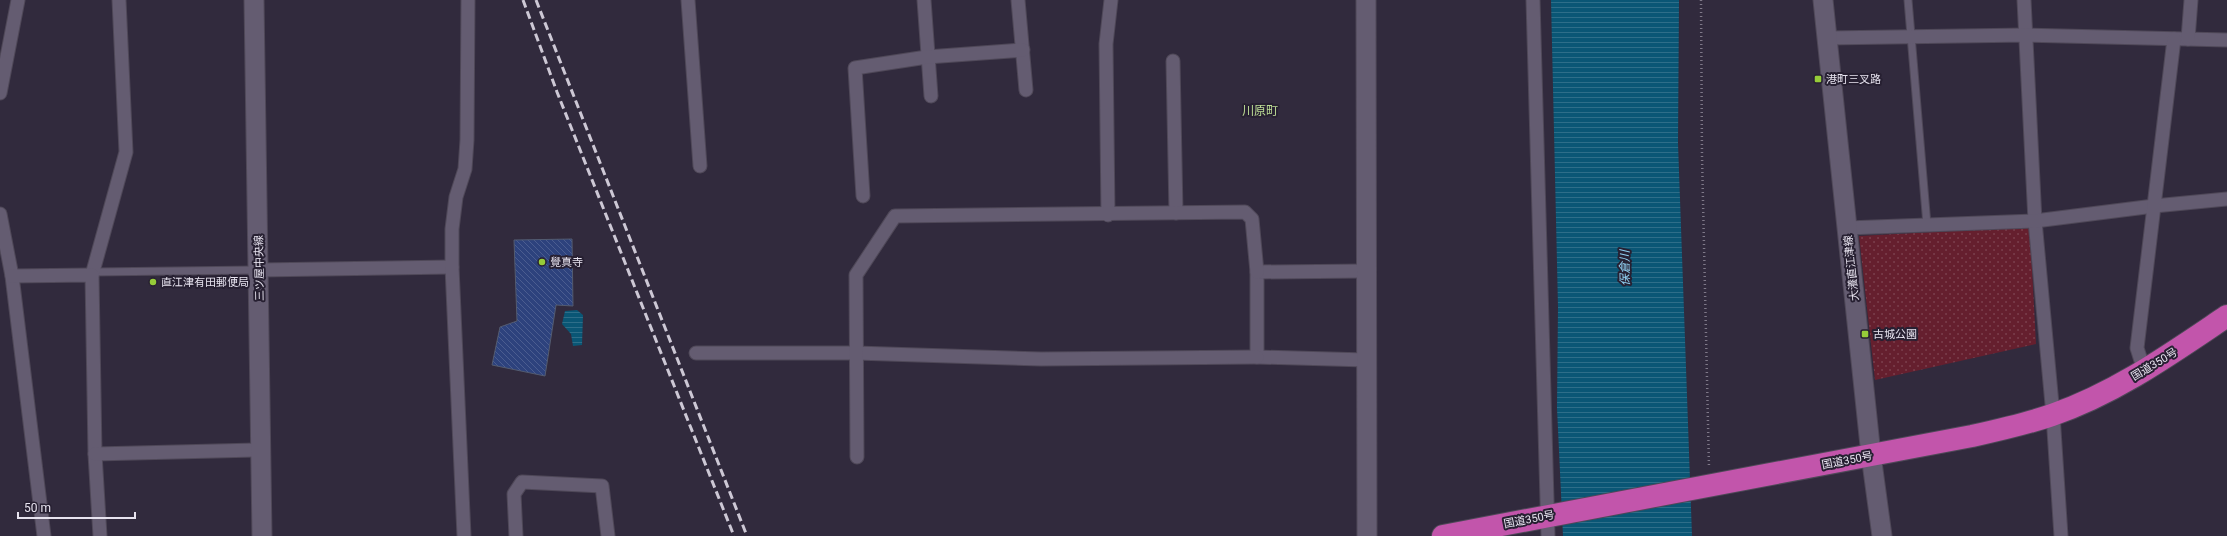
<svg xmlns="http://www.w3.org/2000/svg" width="2227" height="536" font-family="Roboto,'Noto Sans JP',sans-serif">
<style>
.grass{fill:url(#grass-dots)}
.water{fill:url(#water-rules)}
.building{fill:url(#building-back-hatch);stroke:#535b70}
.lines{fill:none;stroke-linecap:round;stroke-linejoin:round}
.lane-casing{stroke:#4f4858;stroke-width:9}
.street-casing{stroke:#4f4858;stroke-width:15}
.secondary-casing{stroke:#4f4858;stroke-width:21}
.highway-casing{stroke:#4f4858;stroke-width:24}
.path{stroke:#7f7989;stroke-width:2.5;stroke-dasharray:1 3;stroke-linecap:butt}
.lane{stroke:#645c71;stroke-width:7}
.street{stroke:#645c71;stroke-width:13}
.secondary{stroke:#645c71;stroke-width:19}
.highway{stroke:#c255ab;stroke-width:22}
.rail{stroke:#cdc8d5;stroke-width:3;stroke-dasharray:8 4;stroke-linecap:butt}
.poi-dot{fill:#96cc39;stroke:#272032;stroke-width:1.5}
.labels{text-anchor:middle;stroke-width:4;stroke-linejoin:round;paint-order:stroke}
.poi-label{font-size:11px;fill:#e7e3ef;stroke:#272032;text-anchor:start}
.street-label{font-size:11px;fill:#e7e3ef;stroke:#272032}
.neighbourhood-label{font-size:12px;fill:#bddd95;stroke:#272032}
.water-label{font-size:12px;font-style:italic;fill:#91d1f3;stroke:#272032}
</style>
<defs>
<pattern id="grass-dots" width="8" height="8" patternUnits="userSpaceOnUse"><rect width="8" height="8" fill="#651f2e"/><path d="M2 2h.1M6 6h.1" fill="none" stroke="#7b3f4d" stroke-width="1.8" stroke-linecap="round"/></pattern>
<pattern id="water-rules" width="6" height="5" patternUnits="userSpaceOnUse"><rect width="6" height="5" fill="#0a5675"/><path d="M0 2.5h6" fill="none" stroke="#2e6e89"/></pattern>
<pattern id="building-back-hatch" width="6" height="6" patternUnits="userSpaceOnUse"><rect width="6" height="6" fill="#2d427d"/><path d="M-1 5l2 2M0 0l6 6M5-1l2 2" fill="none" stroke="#4b5d90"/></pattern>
</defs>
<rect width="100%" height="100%" fill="#312a3d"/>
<path class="grass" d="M2027 227 2030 231 2036 344 1875 380 1859 236Z"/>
<g class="water">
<path d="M1551 0H1679L1678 143 1692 536H1563L1557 408 1558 307Z"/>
<path d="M577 310 583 315 582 345 573 346 571 334 562 324 565 311Z"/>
</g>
<path class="building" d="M572 239 573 306 556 305 545 376 492 365 500 327 517 321 514 240Z"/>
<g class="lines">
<defs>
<g id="lane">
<path d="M1908 0 1927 225"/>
<path d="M93 272 257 270"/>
</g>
<g id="street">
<path d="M688 0 700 166"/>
<path d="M924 0 931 96"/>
<path d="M1018 0 1026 90"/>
<path d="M1533 0 1548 536"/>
<path d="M2024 0 2035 221 2053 415 2061 536"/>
<path d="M1827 38 2026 35 2227 40"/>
<path d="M2188 39 2191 0"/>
<path d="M1173 61 1176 213"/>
<path d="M0 93 18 0"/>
<path d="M863 196 855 68 927 57 1023 50"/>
<path d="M0 214 12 276 44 536"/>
<path d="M1108 215 1106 44 1111 0"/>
<path d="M1847 228 2035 221 2154 206 2227 199"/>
<path d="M259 270 452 267"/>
<path d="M1365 271 1257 272V357L1366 360"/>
<path d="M92 275 126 152 119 0"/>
<path d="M12 276 92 275 95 454 100 536"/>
<path d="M696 353H856L1041 359 1257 357"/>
<path d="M2144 370 2137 348 2174 39"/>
<path d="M95 454 261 450"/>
<path d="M857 457 856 275 895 216 1245 212 1252 219 1257 272"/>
<path d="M464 536 452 267V229L456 197 465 169 467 140 468 0"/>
<path d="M516 536 514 494 522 482 602 486 608 536"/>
</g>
<g id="secondary">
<path d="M254 0 262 536"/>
<path d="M1366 0 1367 536"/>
<path d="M1823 0 1871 455 1882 536"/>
</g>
<path id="highway" d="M1443 536 1972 436C1999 430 2026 424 2052 415 2116 393 2172 353 2227 316"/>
</defs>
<use href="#lane" class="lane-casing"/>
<use href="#street" class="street-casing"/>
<use href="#secondary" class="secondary-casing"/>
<use href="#highway" class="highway-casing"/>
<path class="path" d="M1701 0 1702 156 1709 468"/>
<use href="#lane" class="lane"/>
<use href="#street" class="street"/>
<use href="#secondary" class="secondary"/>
<use href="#highway" class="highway"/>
<g class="rail">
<path d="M523 0 557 92 734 536"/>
<path d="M536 0 747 536"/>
</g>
</g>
<g class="poi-dot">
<rect x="1814" y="75" width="8" height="8" rx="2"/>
<circle cx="542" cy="262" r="4"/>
<circle cx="153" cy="282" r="4"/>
<rect x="1861" y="330" width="8" height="8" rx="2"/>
</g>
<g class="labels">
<g class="poi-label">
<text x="1826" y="83">港町三叉路</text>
<text x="550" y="266">覺真寺</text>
<text x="161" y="286">直江津有田郵便局</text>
<text x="1873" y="338">古城公園</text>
</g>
<g class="street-label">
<text transform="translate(259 268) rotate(-91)" y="4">三ツ屋中央線</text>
<text transform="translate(1851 268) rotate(-96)" y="4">大瀁直江津線</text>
<text transform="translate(2154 364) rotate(-31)" y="4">国道350号</text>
<text transform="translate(1847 460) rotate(-11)" y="4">国道350号</text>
<text transform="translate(1529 519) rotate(-11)" y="4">国道350号</text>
</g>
<g class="neighbourhood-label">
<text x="1260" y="115">川原町</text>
</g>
<g class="water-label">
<text transform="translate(1625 268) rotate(-91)" y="4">保倉川</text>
</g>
</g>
<path d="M18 512v6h117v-6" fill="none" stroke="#e7e3ef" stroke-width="2"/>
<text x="24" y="512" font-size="12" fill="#e7e3ef" stroke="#272032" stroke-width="3" paint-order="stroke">50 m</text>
</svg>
